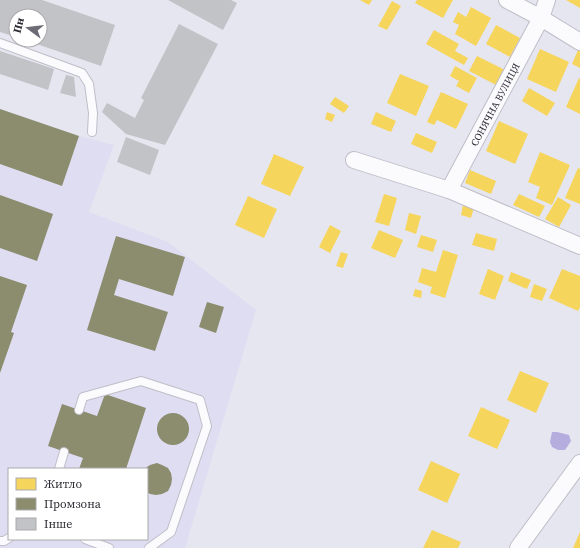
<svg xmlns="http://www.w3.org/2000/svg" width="580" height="548" font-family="'Source Serif 4',serif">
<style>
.built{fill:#dfddf2;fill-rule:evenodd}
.water{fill:#b4adde}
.homes{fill:#f6d55c}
.industry{fill:#8c8c6e}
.building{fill:#c1c3c6}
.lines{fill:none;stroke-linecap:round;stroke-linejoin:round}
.lane-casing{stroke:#bfbec8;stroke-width:10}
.street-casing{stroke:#bfbec8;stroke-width:18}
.lane{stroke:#fbfbfd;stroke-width:8}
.street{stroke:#fbfbfd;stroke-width:16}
.labels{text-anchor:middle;stroke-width:4;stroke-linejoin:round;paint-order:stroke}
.street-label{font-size:10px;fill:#2c2b33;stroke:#fff}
</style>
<rect width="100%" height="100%" fill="#e6e6f1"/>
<path class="built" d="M0 109 79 136 114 145 89 212 168 242 256 310 185 548H0ZM9 469H147V539H9Z"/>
<path class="water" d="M552 432H557L569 435 571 441 565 450H558L552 447 550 442Z"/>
<g class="homes">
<path d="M360 0H372L369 5Z"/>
<path d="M417 0H453L443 18 415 3Z"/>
<path d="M566 0H580V8Z"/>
<path d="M392 1 401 6 387 30 378 26Z"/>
<path d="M471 7 491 18 476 46 455 34 459 25 453 22 458 12 466 17Z"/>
<path d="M496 25 520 38 510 57 486 44Z"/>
<path d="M434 30 459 44 455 51 468 58 464 65 426 44Z"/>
<path d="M540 49 569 62 556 92 527 79Z"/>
<path d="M578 50H580V68L572 64Z"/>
<path d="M477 56 505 70 498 86 469 71Z"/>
<path d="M455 66 477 78 469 93 456 86 459 81 450 76Z"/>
<path d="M400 74 429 86 416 116 387 103Z"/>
<path d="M579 78 580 79V114L566 107Z"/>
<path d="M529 88 555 103 547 116 522 101Z"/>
<path d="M441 92 468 104 456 129 437 120 434 125 427 122Z"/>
<path d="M335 97 349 106 344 113 330 104Z"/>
<path d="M327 112 335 115 332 122 325 119Z"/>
<path d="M376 112 396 121 391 132 371 124Z"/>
<path d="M499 121 528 134 515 164 486 151Z"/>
<path d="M416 133 437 142 432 153 411 144Z"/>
<path d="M540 152 570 165 552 205 536 198 540 187 528 182Z"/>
<path d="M274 154 304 167 290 196 261 184Z"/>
<path d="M578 168 580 169V204L565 198Z"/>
<path d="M470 170 496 181 491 194 465 183Z"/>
<path d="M384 194 397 198 389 226 375 222Z"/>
<path d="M519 194 545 206 539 217 513 205Z"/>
<path d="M248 196 277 209 264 238 235 225Z"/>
<path d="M558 197 571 205 559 227 545 219Z"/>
<path d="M463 205 474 207 471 218 461 215Z"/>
<path d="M409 213 421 216 416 234 405 230Z"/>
<path d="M330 225 341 231 330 253 319 247Z"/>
<path d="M379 230 403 240 395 258 371 248Z"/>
<path d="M476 233 497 239 494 251 472 245Z"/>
<path d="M421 235 437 240 433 252 417 247Z"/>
<path d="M443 250 458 255 445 298 430 293 432 287 418 282 422 268 436 272Z"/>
<path d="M341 252 348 254 343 268 336 266Z"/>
<path d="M488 269 504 276 495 300 479 294Z"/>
<path d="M562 269 580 276V307L578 311 549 298Z"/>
<path d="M511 272 531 280 527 289 508 281Z"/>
<path d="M534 284 547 289 542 301 530 297Z"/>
<path d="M415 289 422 291 421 298 413 296Z"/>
<path d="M520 371 549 383 536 413 507 400Z"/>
<path d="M481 407 510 420 497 449 468 436Z"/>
<path d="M431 461 460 474 447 503 418 490Z"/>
<path d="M432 530 461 542 458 548H423Z"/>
<path d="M580 532V548H573Z"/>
</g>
<g class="industry">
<path d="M0 109 79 136 62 186 0 164Z"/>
<path d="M0 195 53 214 37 261 0 248Z"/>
<path d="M116 236 185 257 173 296 119 279 114 295 168 312 155 351 87 330Z"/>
<path d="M0 276 27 285 11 332 14 333 0 373Z"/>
<path d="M207 302 224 307 216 333 199 327Z"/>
<path d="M105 394 146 408 126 469H79L83 458 48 446 62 404 97 416Z"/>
<circle cx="173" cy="429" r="16"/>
<path d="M157 463 162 465 168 468 171 473 172 479 171 485 168 491 162 494 156 495 150 494 147 492V469H144L150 465Z"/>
</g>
<g class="building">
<path d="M0 0H42L115 25 101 66 25 40H40V16H16V37L0 32Z"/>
<path d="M168 0H231L237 3 223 30Z"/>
<path d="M179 24 218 44 165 145 126 134 102 112 107 103 135 118 144 100 141 98Z"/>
<path d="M0 51 54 69 48 90 0 74Z"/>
<path d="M66 75 74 77 76 97 60 93Z"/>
<path d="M126 137 159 150 150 175 117 162Z"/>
</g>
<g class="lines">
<defs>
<g id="lane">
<path d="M0 43 82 73 89 84 93 113 92 132"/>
<path d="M79 410 83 397 141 381 200 400 207 426 171 532 149 548"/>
<path d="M59 469 64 452"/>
<path d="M85 539 109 548"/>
<path d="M0 541H4L9 538"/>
</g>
<g id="street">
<path d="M507 0 541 18 580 42"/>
<path d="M354 160 449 190 580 246"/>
<path id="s1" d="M449 190 541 18 547 0"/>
<path d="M518 548 580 463"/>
</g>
</defs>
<use href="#lane" class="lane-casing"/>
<use href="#street" class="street-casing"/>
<use href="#lane" class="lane"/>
<use href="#street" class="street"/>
</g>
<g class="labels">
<g class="street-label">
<text dy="4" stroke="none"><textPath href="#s1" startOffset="97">СОНЯЧНА ВУЛИЦЯ</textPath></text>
</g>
</g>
<rect x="8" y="468" width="140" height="72" fill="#ffffff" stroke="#abaaad"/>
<rect x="16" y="478" width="20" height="12" fill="#f6d55c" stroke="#abaaad"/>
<text x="44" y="488" font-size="12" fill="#2c2b33">Житло</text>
<rect x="16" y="498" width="20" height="12" fill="#8c8c6e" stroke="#abaaad"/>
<text x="44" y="508" font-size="12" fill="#2c2b33">Промзона</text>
<rect x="16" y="518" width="20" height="12" fill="#c1c3c6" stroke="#abaaad"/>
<text x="44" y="528" font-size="12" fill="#2c2b33">Інше</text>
<g transform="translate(28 28) rotate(285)"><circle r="19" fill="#ffffff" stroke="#abaaad"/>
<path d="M0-3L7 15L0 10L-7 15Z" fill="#6d6c76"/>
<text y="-6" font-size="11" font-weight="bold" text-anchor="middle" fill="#2c2b33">Пн</text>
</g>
</svg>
